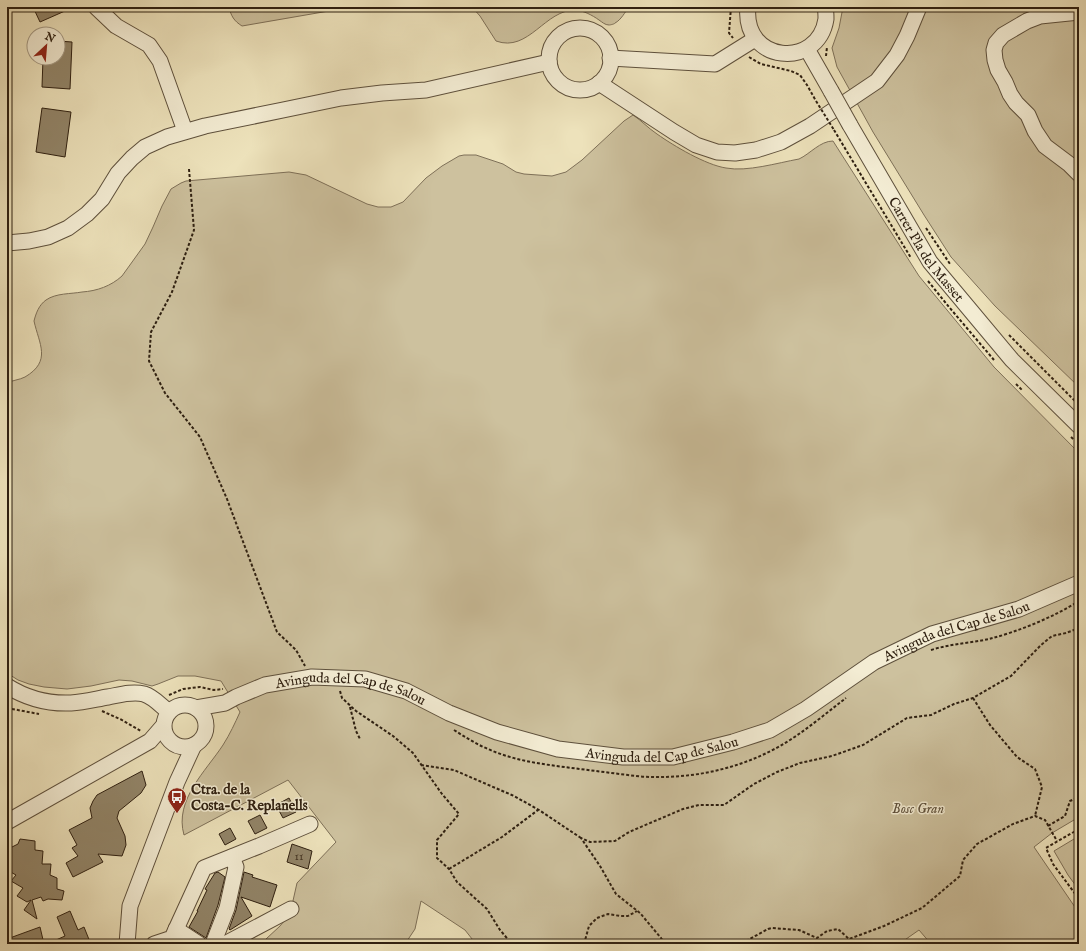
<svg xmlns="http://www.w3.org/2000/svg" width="1086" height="951" font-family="'IM FELL English',serif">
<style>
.green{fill:#cdc19e;stroke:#7e7058}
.building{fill:#928569;stroke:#2f2011}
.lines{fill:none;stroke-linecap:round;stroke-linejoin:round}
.minor-casing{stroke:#5e503c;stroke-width:17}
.path{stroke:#2f2011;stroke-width:2;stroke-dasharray:3 2;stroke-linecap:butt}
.minor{stroke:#f3ecd3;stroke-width:15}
.minor-bridge-casing{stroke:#5e503c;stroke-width:17;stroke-linecap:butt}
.path-bridge{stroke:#2f2011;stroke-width:2;stroke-dasharray:3 2;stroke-linecap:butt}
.minor-bridge{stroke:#f3ecd3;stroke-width:15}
.labels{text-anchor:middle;stroke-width:3;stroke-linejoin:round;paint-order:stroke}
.number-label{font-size:12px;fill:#483927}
.street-label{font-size:14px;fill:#2f2011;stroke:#f3ecd3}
.poi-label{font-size:14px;font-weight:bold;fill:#2f2011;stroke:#f3ecd3;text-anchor:start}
.park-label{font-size:14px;font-style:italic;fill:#5e503b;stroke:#f3ecd3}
</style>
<rect width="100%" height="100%" fill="#ede2bb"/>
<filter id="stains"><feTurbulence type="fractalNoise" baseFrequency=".005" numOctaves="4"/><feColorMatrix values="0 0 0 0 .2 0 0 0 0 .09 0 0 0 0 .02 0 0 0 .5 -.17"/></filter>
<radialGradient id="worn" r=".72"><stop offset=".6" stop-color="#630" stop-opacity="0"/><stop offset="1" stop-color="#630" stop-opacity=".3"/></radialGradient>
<g class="green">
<path d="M229 7H352L242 26C234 21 231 16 229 7Z"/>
<path d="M472 7H629C625 12 621 20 615 23 615 24 610 25 609 25 605 25 602 22 599 20 592 15 584 11 576 10 545 9 529 53 496 41L480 16Z"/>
<path d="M843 7H1079V387L995 306 951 257 924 215 873 132 837 67 832 48 839 28Z"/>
<path d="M633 115C642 121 648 128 657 134 674 146 706 165 726 168 747 172 777 163 799 159 810 154 820 141 833 141L919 276 994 367 1079 453V817L1052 833 1034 847 1079 913V944H931L919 930 899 944H476L465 930 421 901 415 929 405 944H263L266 939 280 926 290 914 297 883 336 842 288 780 184 835C174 800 206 771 223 745 230 734 235 723 240 712L221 681 195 676H178L158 684 152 686 132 681 119 680 91 686 67 689 44 687 29 684 18 680 7 673V383C13 380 19 380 25 377 52 361 39 344 34 321 36 313 39 305 46 300 56 293 71 294 82 292 97 291 111 286 122 276L145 244 153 227 162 206 171 189 181 183 186 181 289 172 306 175 367 204 378 207H391L403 202 426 178 442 166 459 156 464 155H476L503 164 516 172 524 174 552 176 566 172 582 160 624 121Z"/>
<path d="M1079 836V890L1068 875 1054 851Z"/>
</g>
<g class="building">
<path d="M33 7H74L40 22Z"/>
<path d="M58 41 72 42 70 89 42 87 43 58H58Z"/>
<path d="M42 108 71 112 65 157 36 152Z"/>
<path d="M142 771 146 785 141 793 119 811 117 818 125 836 126 845 122 856 98 854 103 862 73 877 66 863 78 856 72 848 77 845 69 830 92 818 90 808 93 801 97 795Z"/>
<path d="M289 798 296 812 283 818 276 805Z"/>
<path d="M260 815 267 828 255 834 248 821Z"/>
<path d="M230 828 236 839 225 845 219 834Z"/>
<path d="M20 839 35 841V850L43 851 42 864H51L50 875 57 878V889L64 891 62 900 48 899 43 901 41 897 32 900 37 919 24 910 31 900 27 902 17 896 23 888 11 881 16 875 7 870V845L12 847 18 844Z"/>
<path d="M292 844 312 851 308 869 287 862Z"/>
<path d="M218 872 225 877 218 905 206 938 189 927 198 911H197L207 890 205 889 215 873Z"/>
<path d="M244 872 253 875 252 877 277 885 270 907 241 897 252 916 230 930 229 929 236 910Z"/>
<path d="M70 911 78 930 84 927 90 942 84 944H47L65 936 57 917Z"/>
<path d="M40 927 44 944H7V939Z"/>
</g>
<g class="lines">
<defs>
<g id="minor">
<path d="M96 7 116 26 149 45 160 61 185 131"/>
<path d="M748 7C742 63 818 70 826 19 826 15 826 11 825 7"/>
<path d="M1079 12 1040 16 1027 21 1003 35 996 43 994 50 995 60 998 70 1005 82 1010 94 1016 103 1028 115 1035 131 1045 146 1069 164 1079 174"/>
<circle cx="580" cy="59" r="31"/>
<path d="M807 49 831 91"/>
<path d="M610 58 715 64 755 39"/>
<path d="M599 83 674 132 696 145 717 152 735 153 756 150 781 142 810 126 877 81 897 55 907 36 919 7"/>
<path id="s1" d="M850 125 930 262 1012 360 1079 426"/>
<path d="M7 243 29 241 48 237 68 228 87 214 102 199 118 173 132 158 145 147 167 137 205 126 283 110 341 98 382 93 426 90 549 62"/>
<path d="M7 686C26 698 49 704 71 703 84 702 96 699 108 697 119 695 132 691 144 694 154 697 161 706 169 712"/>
<circle cx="185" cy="726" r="21"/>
<path id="s2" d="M196 708 225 703 236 697 265 685 312 677 365 679 406 691 449 713 497 732 558 749 623 757H673L733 742 770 730 806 709 874 662 932 634 1019 609 1079 583"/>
<path d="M7 822 150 741 163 726"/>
<path d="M176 929 199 944"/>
<path d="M127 944 130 906 177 782 194 745"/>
<path d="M154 944 172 938 204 868 259 846 310 824"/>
<path d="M213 944 227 908 236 867 232 857"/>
<path d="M225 944 291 909"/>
</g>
</defs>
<use href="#minor" class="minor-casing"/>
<g class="path">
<path d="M731 7 729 33 733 38"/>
<path d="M826 56 827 47"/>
<path d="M749 57 761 64 791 71 800 75 807 85 816 101"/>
<path d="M834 130 911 258"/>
<path d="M189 169 194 230 172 292 151 332 149 361 165 393 200 437 227 499 277 632 296 650 305 666"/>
<path d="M926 228 950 264"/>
<path d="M928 281 949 307 994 360"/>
<path d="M1009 335 1079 405"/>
<path d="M1016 384 1023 391"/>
<path d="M1071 437 1079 444"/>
<path d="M931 650C950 644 970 643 989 639 1017 632 1054 617 1079 601"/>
<path d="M340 691 342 698 356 711 393 736 413 753 442 794 459 814 437 840V858L449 869 457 882 487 909 500 930 512 944"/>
<path d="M169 695 183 689 200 687 214 690 223 689"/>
<path d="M973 698 990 725 1017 757 1035 769 1042 787 1035 816"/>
<path d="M350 707 356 731 360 739"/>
<path d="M7 708 39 714"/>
<path d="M102 711 122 720 141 731"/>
<path d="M454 730C465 737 476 744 488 749 517 762 549 765 580 769 596 771 612 773 628 775 636 776 644 777 652 777 697 778 741 768 780 746 803 733 825 714 846 698"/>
<path d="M421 765 454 770 514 796 539 810 581 838"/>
<path d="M1048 826 1065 816 1070 801 1079 797"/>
<path d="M1079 829 1046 848 1053 864 1079 899"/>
<path d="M449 869 502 837 538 810"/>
<path d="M584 944 589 926 597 918 608 914 620 916H628L637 911"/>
<path d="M665 944 661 938 640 913 616 894 600 866 581 838 590 842 615 841 629 832 683 809 699 805H724L754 784 777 772 800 763 832 756 863 745 907 718 931 715 954 704 973 698 1011 676 1041 645 1052 636 1066 633 1079 628"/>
<path d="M742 944 748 940 768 929 772 928 799 930 817 938 827 931 838 929 849 939 884 926 922 908 960 876 963 860 977 844 1013 824 1035 816 1045 820 1057 841"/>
</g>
<use href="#minor" class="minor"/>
<defs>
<path id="minor-bridge" d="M831 91 850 125"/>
</defs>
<use href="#minor-bridge" class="minor-bridge-casing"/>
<path class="path-bridge" d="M816 101 834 130"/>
<use href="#minor-bridge" class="minor-bridge"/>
</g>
<defs>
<symbol id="bus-pin" viewBox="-11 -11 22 30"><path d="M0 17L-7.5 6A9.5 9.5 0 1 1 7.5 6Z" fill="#8f2418" stroke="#f3ecd3"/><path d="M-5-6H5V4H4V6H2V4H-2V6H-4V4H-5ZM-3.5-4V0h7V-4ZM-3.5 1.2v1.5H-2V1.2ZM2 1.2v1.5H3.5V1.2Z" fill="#fff"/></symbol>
</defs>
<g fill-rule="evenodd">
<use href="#bus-pin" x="166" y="786" width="22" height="30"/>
</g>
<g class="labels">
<g class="number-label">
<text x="299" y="860">11</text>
</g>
<g class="street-label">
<text dy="5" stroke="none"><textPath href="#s1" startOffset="146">Carrer Pla del Masset</textPath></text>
<text dy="5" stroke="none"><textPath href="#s2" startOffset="809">Avinguda del Cap de Salou</textPath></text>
<text dy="5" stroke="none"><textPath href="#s2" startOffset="161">Avinguda del Cap de Salou</textPath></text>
<text dy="5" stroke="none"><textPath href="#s2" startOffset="485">Avinguda del Cap de Salou</textPath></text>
</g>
<g class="poi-label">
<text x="191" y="794">Ctra. de la<tspan x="191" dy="16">Costa-C. Replanells</tspan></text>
</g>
<g class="park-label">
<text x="918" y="813">Bosc Gran</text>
</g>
</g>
<rect width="1086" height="951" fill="none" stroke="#ede2bb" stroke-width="24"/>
<rect x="8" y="8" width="1070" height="935" fill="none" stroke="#2f2011" stroke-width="2"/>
<rect x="12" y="12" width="1062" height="927" fill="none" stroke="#2f2011"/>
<g transform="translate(46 46) rotate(26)"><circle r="19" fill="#f3ecd3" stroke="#a59a85"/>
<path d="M0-3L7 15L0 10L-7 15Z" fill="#8f2418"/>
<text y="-6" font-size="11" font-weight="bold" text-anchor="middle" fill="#2f2011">N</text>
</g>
<rect width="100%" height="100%" filter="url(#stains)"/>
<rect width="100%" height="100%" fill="url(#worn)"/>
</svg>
